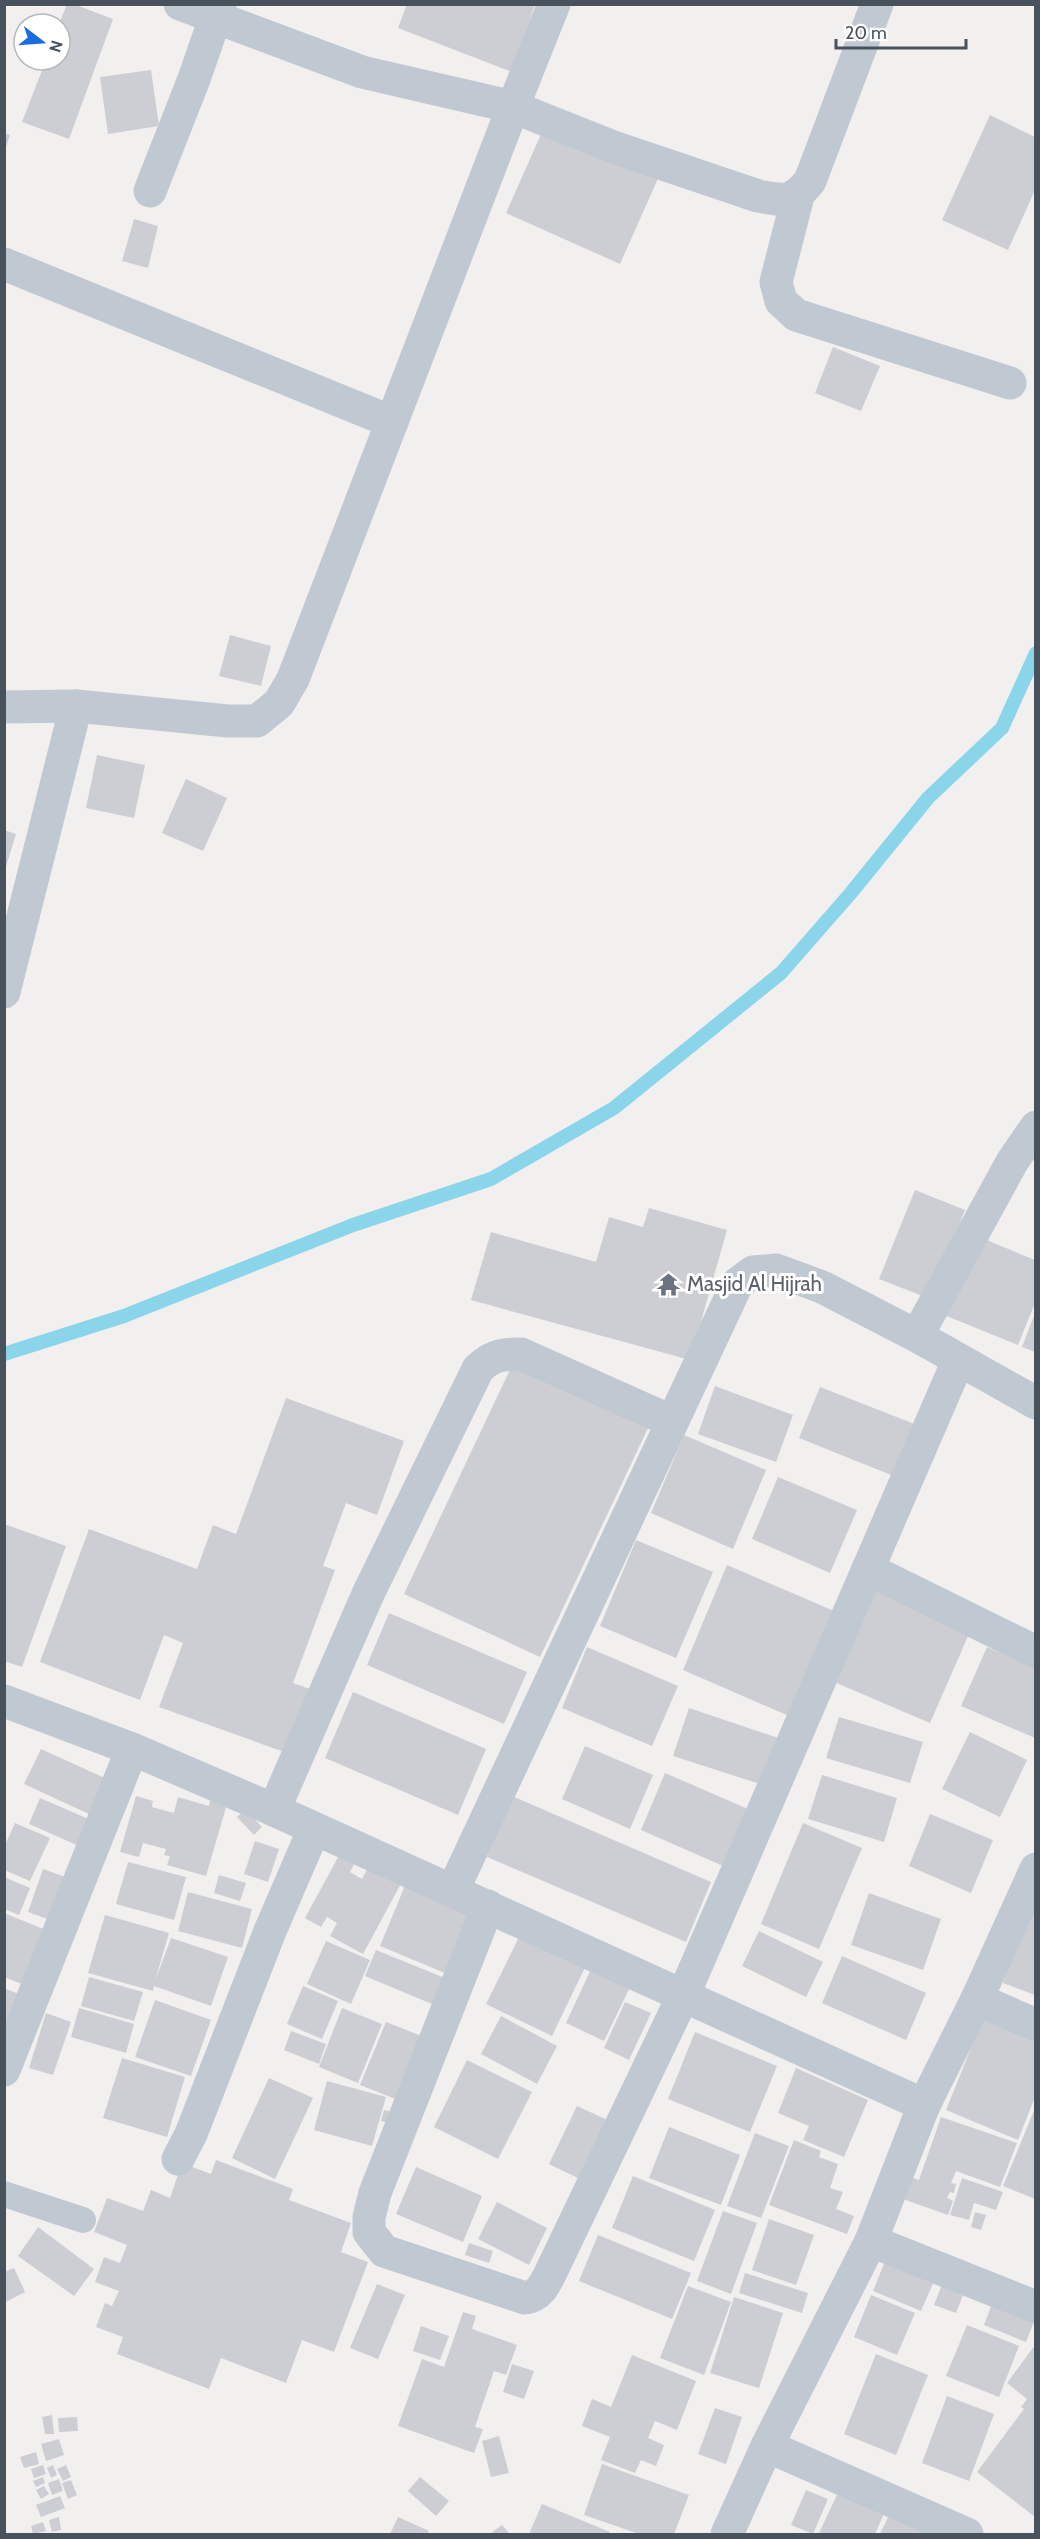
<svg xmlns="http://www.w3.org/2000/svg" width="1040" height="2539" font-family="Cabin,sans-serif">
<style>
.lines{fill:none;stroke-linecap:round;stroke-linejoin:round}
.stream{stroke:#8bd5eb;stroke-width:14}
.building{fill:#ccced4}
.service{stroke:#c0c9d1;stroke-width:26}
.minor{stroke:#c0c9d1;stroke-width:33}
.labels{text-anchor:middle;stroke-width:6;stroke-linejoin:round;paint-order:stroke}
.worship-label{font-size:21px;fill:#5b616d;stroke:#fff;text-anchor:start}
</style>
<rect width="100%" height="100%" fill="#f2efef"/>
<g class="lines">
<path class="stream" d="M4 1354 124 1316 353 1225 491 1179 614 1108 781 973 850 894 928 798 1002 728 1036 653"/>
</g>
<g class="building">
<path d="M67 4H73L113 19 69 139 22 122 46 60H60L59 24Z"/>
<path d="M407 4H535L512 72 398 28Z"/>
<path d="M151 70 159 126 108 134 100 77Z"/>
<path d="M990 115 1035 137V190L1008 250 942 220Z"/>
<path d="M546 123 660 174 620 264 506 213Z"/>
<path d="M4 133 10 135 5 150H4Z"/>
<path d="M134 219 158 226 148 268 122 261Z"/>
<path d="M833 347 880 366 861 411 815 393Z"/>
<path d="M230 635 271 646 261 686 219 676Z"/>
<path d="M97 755 145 765 134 818 86 808Z"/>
<path d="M186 779 227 798 203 851 162 833Z"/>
<path d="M4 830 16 834 5 870H4Z"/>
<path d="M915 1190 965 1210 930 1299 879 1279Z"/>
<path d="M649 1208 727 1230 690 1360 471 1300 491 1232 596 1262 609 1217 643 1227Z"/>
<path d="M977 1236 1035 1260V1303L1018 1345 944 1315Z"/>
<path d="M1035 1313V1352L1022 1347Z"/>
<path d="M514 1361 649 1426 540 1657 404 1594Z"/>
<path d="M715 1386 793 1415 776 1462 698 1434Z"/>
<path d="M820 1387 917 1425 896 1477 799 1438Z"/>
<path d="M286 1398 404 1441 377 1515 346 1503 323 1566 335 1570 293 1683 310 1689 287 1753 159 1707 183 1643 164 1635 140 1700 40 1662 89 1529 197 1569 213 1525 236 1534Z"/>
<path d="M684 1435 766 1470 733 1549 651 1513Z"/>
<path d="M778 1477 857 1510 830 1573 752 1539Z"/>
<path d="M4 1524 66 1546 22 1667 4 1661Z"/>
<path d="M636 1540 713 1572 676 1658 600 1626Z"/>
<path d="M727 1565 834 1611 789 1716 683 1670Z"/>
<path d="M873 1585 972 1627 930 1723 832 1681Z"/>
<path d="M389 1613 527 1672 504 1724 367 1665Z"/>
<path d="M587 1647 678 1686 652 1746 562 1708Z"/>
<path d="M987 1647 1035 1668V1738L961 1706Z"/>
<path d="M353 1692 486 1749 458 1815 325 1758Z"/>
<path d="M689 1708 781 1739 766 1786 673 1756Z"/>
<path d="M839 1717 923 1742 910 1783 826 1758Z"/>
<path d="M970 1732 1027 1760 1000 1817 942 1789Z"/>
<path d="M585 1746 653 1775 630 1829 562 1799Z"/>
<path d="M41 1749 107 1779 91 1815 24 1784Z"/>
<path d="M665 1773 755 1812 730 1869 641 1830Z"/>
<path d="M822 1775 897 1798 884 1842 808 1819Z"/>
<path d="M136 1796 153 1801 152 1807 174 1813 178 1797 209 1806 210 1799 227 1804 206 1876 167 1865 170 1856 164 1855 166 1849 143 1843 139 1857 120 1852Z"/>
<path d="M512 1796 711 1882 686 1942 487 1857Z"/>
<path d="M40 1798 100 1824 88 1850 29 1824Z"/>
<path d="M245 1809 262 1827 254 1835 237 1817Z"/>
<path d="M930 1814 993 1840 971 1893 909 1866Z"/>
<path d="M15 1823 50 1838 30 1881 4 1870V1847Z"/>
<path d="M803 1823 862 1848 819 1949 761 1924Z"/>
<path d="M255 1841 279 1849 268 1882 244 1874Z"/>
<path d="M342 1850 357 1859 350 1872 362 1879 370 1863 403 1880 363 1954 330 1936 337 1923 327 1917 321 1927 305 1918Z"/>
<path d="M128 1862 186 1877 174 1920 116 1904Z"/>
<path d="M43 1869 71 1879 56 1922 28 1912Z"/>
<path d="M219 1875 246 1883 240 1901 214 1893Z"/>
<path d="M409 1876 481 1906 452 1976 380 1946Z"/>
<path d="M4 1877 30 1888 19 1915 4 1909Z"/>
<path d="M188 1892 252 1909 242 1948 178 1931Z"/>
<path d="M869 1893 941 1919 923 1970 851 1945Z"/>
<path d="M1035 1895V1995L1003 1983Z"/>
<path d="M4 1913 51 1932 29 1987 4 1977Z"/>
<path d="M105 1915 169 1933 155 1981 171 1938 228 1957 211 2006 154 1986 153 1991 88 1973Z"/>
<path d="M526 1923 591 1955 552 2036 486 2004Z"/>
<path d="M759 1931 823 1962 806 1997 742 1966Z"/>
<path d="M326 1941 370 1960 351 2004 307 1984Z"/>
<path d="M376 1950 450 1980 439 2007 365 1976Z"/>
<path d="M842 1956 926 1993 906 2040 822 2003Z"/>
<path d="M592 1967 631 1985 604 2041 566 2023Z"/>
<path d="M89 1977 143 1992 134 2021 81 2006Z"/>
<path d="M303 1986 338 2001 322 2039 287 2024Z"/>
<path d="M4 1988 21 1995 4 2038Z"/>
<path d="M155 2000 211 2020 191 2076 135 2057Z"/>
<path d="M625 2002 651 2013 629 2060 604 2048Z"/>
<path d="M79 2008 134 2024 126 2053 71 2037Z"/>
<path d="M342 2008 382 2024 358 2083 319 2067Z"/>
<path d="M986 2011 1035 2032V2097L1018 2140 946 2110Z"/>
<path d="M46 2013 71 2022 53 2075 29 2068Z"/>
<path d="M501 2016 557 2046 537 2084 481 2054Z"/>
<path d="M386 2022 424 2037 398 2100 360 2085Z"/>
<path d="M291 2031 326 2044 319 2064 284 2050Z"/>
<path d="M695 2032 777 2066 750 2132 668 2099Z"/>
<path d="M122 2058 185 2077 167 2137 103 2118Z"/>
<path d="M467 2060 532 2092 498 2159 434 2127Z"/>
<path d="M796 2068 868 2100 844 2157 803 2140 809 2126 778 2113Z"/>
<path d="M269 2078 313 2098 275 2179 232 2158Z"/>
<path d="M327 2081 386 2097 372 2146 314 2130Z"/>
<path d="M577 2106 614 2123 586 2182 549 2164Z"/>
<path d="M1035 2108V2199L1003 2186Z"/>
<path d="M384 2110 401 2114 398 2126 381 2121Z"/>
<path d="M941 2117 1017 2143 1000 2187 956 2171 951 2183 956 2184 954 2193 950 2192 947 2198 953 2201 948 2215 900 2198 908 2176 919 2180Z"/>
<path d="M669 2127 740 2155 721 2205 649 2178Z"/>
<path d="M755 2133 789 2146 761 2218 727 2206Z"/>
<path d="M794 2140 821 2151 819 2157 838 2164 830 2188 843 2192 836 2209 854 2216 847 2234 769 2205Z"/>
<path d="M216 2160 293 2189 289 2200 351 2223 341 2252 368 2262 334 2352 302 2340 286 2383 221 2358 209 2389 117 2354 123 2337 96 2327 105 2303 112 2306 119 2291 95 2282 104 2257 120 2263 127 2245 94 2232 107 2198 143 2211 151 2190 170 2198 182 2163 211 2174Z"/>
<path d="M416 2167 482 2196 463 2242 396 2214Z"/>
<path d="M633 2176 715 2210 694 2261 612 2228Z"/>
<path d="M962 2178 1003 2192 996 2210 974 2203 969 2220 950 2215Z"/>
<path d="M497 2202 547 2228 529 2265 478 2239Z"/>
<path d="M723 2211 757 2223 731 2294 697 2281Z"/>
<path d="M975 2212 986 2215 981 2230 971 2227Z"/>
<path d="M769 2219 814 2235 796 2285 752 2270Z"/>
<path d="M38 2227 94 2269 74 2296 18 2256Z"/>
<path d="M598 2235 691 2273 672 2319 579 2281Z"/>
<path d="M469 2243 493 2251 489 2263 465 2255Z"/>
<path d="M890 2249 939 2270 921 2311 873 2291Z"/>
<path d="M14 2268 25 2292 4 2303V2272Z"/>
<path d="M745 2273 808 2293 802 2313 739 2293Z"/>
<path d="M946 2274 968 2282 956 2313 934 2305Z"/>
<path d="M377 2284 405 2295 378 2359 350 2348Z"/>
<path d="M688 2286 731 2302 704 2375 660 2358Z"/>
<path d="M996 2293 1035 2319 1026 2342 984 2325Z"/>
<path d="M871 2295 915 2313 897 2355 854 2337Z"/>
<path d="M734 2297 783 2313 759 2388 710 2373Z"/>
<path d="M463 2312 476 2316 472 2329 517 2345 506 2375 494 2371 475 2427 483 2429 474 2453 398 2426 422 2359 444 2367Z"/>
<path d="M967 2325 1019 2346 999 2397 946 2376Z"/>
<path d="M421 2326 449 2336 440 2360 413 2351Z"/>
<path d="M1035 2345V2517L977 2472 1024 2409 1021 2407 1027 2399 1007 2383Z"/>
<path d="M876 2354 928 2375 896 2455 844 2434Z"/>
<path d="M632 2355 696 2381 677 2430 655 2421 648 2438 664 2445 656 2466 641 2460 635 2473 601 2460 610 2437 582 2426 592 2399 611 2407Z"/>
<path d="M512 2364 534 2371 524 2399 503 2392Z"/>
<path d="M947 2396 994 2414 969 2481 922 2463Z"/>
<path d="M715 2408 742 2417 726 2464 698 2454Z"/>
<path d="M52 2415 54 2434H45L42 2417Z"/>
<path d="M77 2417 78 2431 59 2432 58 2418Z"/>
<path d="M499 2436 509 2473 491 2477 482 2441Z"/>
<path d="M59 2439 64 2455 46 2461 41 2444Z"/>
<path d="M36 2452 39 2464 24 2468 20 2457Z"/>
<path d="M602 2464 689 2495 674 2534H639L584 2515Z"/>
<path d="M43 2465 46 2474 34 2478 31 2469Z"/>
<path d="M53 2465 57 2475 51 2478 47 2468Z"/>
<path d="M66 2465 71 2477 63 2481 57 2469Z"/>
<path d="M43 2477 45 2483 36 2487 33 2481Z"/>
<path d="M420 2477 449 2501 436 2516 408 2491Z"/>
<path d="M59 2479 63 2491 52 2495 48 2483Z"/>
<path d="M71 2480 77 2495 68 2499 62 2483Z"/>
<path d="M843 2482 889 2502 875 2534 819 2533Z"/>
<path d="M44 2486 49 2494 41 2499 36 2490Z"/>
<path d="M806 2490 828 2499 813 2534 791 2525Z"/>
<path d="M60 2496 65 2508 41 2517 36 2505Z"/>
<path d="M542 2504 610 2532 608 2534H529Z"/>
<path d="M894 2504 938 2534H880Z"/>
<path d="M59 2517 61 2530 52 2532 49 2520Z"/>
<path d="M398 2517 429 2531 427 2534H390Z"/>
<path d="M43 2522 46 2531 33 2534 31 2526Z"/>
<path d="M502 2525 510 2534H490Z"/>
</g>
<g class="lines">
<path class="service" d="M4 2194 83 2220"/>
<g class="minor">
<path d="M180 4 362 72 513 107 554 4"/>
<path d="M150 191 194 79 220 4"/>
<path d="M798 196 776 282 781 301 796 315 1010 383"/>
<path d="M4 264 392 422"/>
<path d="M4 707 76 706 228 721H257L279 703 293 679 513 107 616 148 758 196C785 201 792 203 810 181L877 4"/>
<path d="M4 992 76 706"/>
<path d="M917 1336 1012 1162 1036 1127"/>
<path d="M868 1569 1036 1652"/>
<path d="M4 1701 132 1749 274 1810 924 2105"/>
<path d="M274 1810 368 1594 478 1369C491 1356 502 1354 521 1354L671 1421"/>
<path d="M453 1890 737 1284 753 1272 776 1270 822 1287 917 1336 1036 1403"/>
<path d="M488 1906 375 2193 369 2217V2232L384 2251 525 2298C539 2296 544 2286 550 2274L684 1994 958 1361"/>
<path d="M977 1999 1036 2025"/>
<path d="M4 2070 132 1749"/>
<path d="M178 2159 191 2134 270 1931 314 1829"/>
<path d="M871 2241 1036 2307"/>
<path d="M767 2446 967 2534"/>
<path d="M727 2534 767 2446 871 2241 924 2105 977 1999 1036 1869"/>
</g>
</g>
<defs>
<symbol id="temple-bare" viewBox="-9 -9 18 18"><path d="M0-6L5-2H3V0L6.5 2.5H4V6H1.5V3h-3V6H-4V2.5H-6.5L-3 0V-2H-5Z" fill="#6b7280" stroke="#fff" stroke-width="2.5" paint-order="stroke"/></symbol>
</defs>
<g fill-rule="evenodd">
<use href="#temple-bare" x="652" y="1268" width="33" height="33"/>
</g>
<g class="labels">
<g class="worship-label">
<text x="687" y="1291">Masjid Al Hijrah</text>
</g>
</g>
<rect width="1040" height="2539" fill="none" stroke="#47525c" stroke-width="12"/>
<g transform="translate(42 42) rotate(107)"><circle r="28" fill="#ffffff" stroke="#b5babe" stroke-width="1.5"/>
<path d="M0-4.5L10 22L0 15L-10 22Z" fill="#1a6ce0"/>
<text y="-9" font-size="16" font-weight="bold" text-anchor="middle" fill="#47525c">N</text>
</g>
<path d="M836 39v9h130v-9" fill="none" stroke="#47525c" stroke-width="3"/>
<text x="845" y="39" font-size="18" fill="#47525c" stroke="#ffffff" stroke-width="4.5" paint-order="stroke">20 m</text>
</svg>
